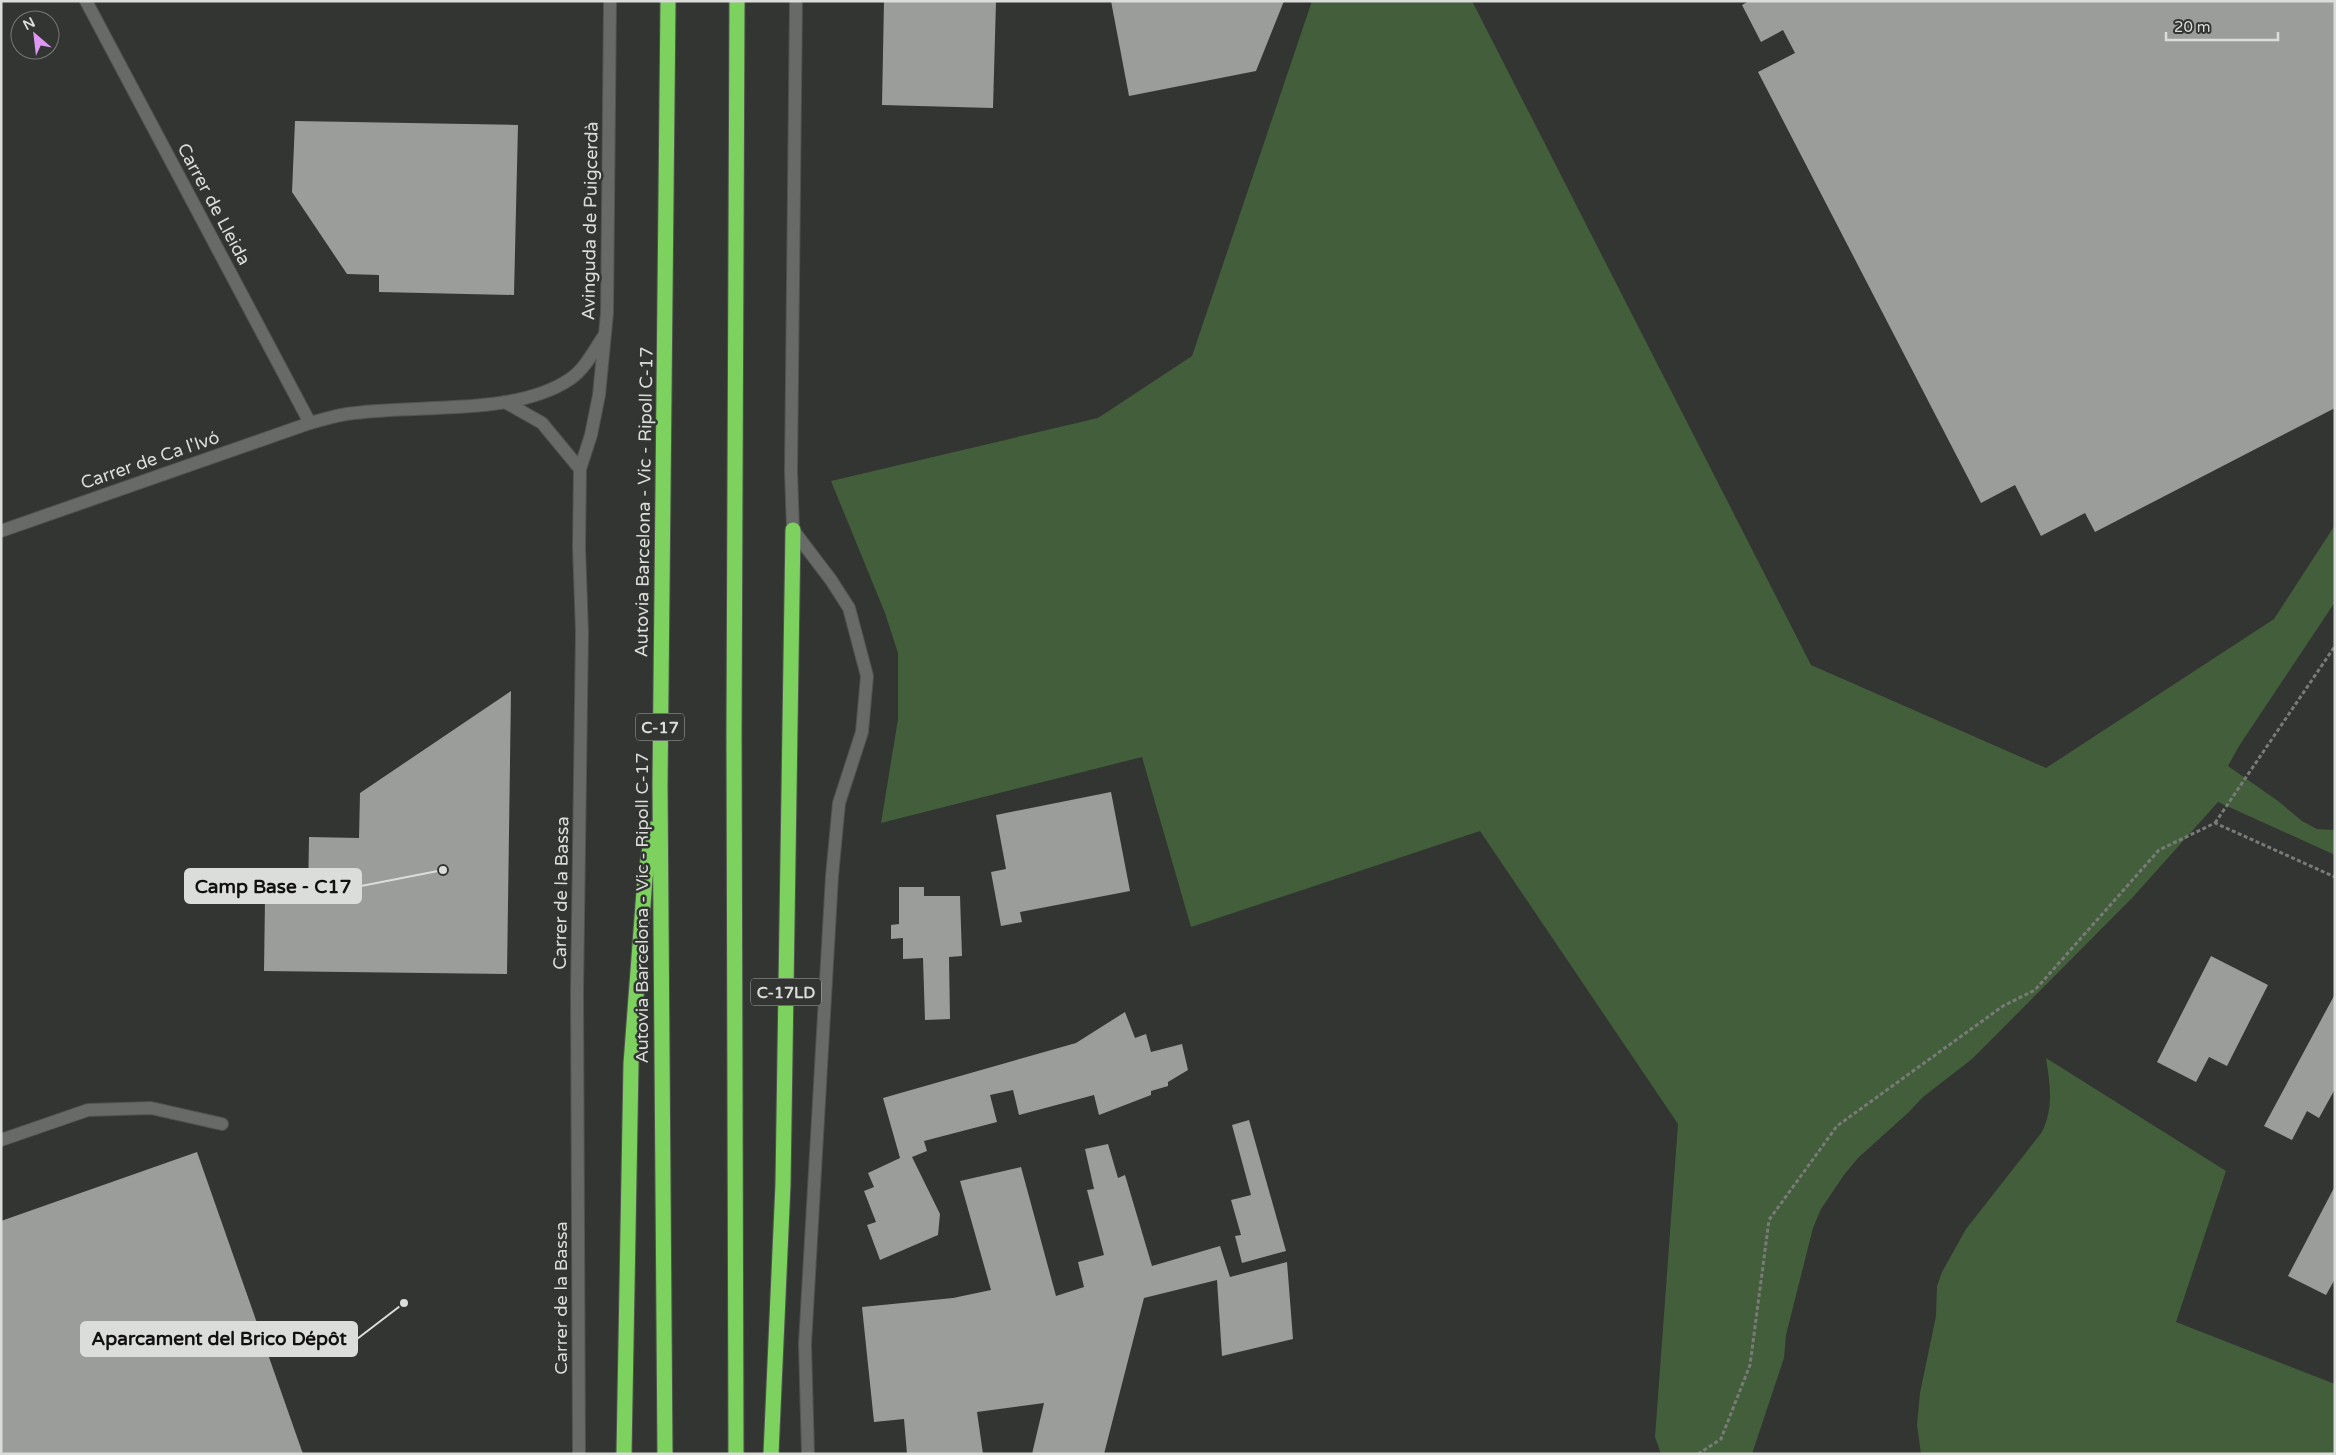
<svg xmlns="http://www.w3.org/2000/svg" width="2336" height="1455" font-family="'Varela Round',sans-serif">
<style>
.green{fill:#435e3a}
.building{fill:#9a9d99}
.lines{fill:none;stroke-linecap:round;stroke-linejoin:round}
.minor-casing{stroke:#50524f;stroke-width:14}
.highway-casing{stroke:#50524f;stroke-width:17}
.path{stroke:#787b77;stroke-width:3;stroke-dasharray:4 2.5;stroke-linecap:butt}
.minor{stroke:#676a66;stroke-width:12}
.highway{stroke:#7dd15f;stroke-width:15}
.labels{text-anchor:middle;stroke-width:5;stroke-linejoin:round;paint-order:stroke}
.shield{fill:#323531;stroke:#a8aba7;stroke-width:1}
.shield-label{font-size:16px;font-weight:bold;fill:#dbddda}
.street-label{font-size:18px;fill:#dbddda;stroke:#323531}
.leader{fill:none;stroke:#dbddda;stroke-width:2}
.callout-dot{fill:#dbddda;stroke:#323531;stroke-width:2}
.callout{fill:#dbddda;stroke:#dbddda;stroke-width:2}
.callout-label{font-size:19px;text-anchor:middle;font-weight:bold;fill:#111}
</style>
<rect width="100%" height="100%" fill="#323531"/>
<g class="green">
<path d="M1312 1H1472L1811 665 2046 768 2274 619 2335 525V602L2239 746 2228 766 2278 801 2302 821 2317 829 2335 830V855L2218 802 2133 897 2001 1030 1972 1059 1923 1097 1909 1112 1858 1158 1844 1175 1821 1209 1813 1228 1786 1335 1784 1358 1752 1454H1661L1655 1437 1678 1124 1480 831 1191 927 1142 757 881 823 898 719V653L885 613 831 481 1098 418 1192 356Z"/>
<path d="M2046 1058 2226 1171 2176 1322 2335 1384V1454H1921L1917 1425 1920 1393 1936 1316 1937 1286 1942 1272 1966 1229 2042 1132C2054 1107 2050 1085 2046 1058Z"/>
</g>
<g class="building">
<path d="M884 1H996L993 108 882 105Z"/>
<path d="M1111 1H1284L1256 71 1129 96Z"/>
<path d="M1749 1H2335V408L2095 532 2085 513 2041 536 2015 485 1981 503 1758 72 1795 53 1783 30 1761 42 1742 5Z"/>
<path d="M295 121 518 125 514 295 379 292V275L347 274 292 192Z"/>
<path d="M511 691 507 974 264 971 265 898H308L309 837 359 838 360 793Z"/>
<path d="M1111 792 1130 891 1020 912 1022 922 1001 926 991 872 1006 869 996 815Z"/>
<path d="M899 887H924V896H960L962 956 949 957 950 1019 925 1020 923 958 903 959V938L891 939V925L899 924Z"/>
<path d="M2211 956 2268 985 2227 1066 2209 1057 2196 1082 2157 1062Z"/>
<path d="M2335 994V1089L2319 1118 2307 1111 2292 1140 2264 1126Z"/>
<path d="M1125 1012 1135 1038 1146 1034 1151 1052 1182 1044 1188 1070 1168 1082V1086L1151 1091V1095L1099 1115 1094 1095 1019 1115 1013 1090 990 1095 997 1122 924 1141 927 1151 912 1157 940 1214 938 1235 880 1260 867 1225 876 1222 864 1191 874 1187 868 1173 900 1158 883 1098 1076 1043Z"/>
<path d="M1249 1120 1286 1251 1242 1263 1235 1236 1241 1235 1231 1200 1251 1195 1232 1125Z"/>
<path d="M1108 1144 1118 1178 1125 1175 1152 1266 1220 1246 1230 1277 1287 1262 1293 1339 1222 1356 1217 1280 1144 1298 1104 1454H1032L1044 1403 977 1412 983 1454H907L904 1419 874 1422 862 1307 953 1298 991 1290 960 1181 1021 1167 1056 1296 1084 1287 1078 1262 1104 1255 1087 1190 1094 1189 1085 1149Z"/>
<path d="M197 1152 303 1454H1V1221Z"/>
<path d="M2335 1186V1279L2326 1295 2288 1276Z"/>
</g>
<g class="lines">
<defs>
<g id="minor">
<path d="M86 1 310 423"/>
<path d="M796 1 791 471 793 530 831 580 849 608 867 676 862 732 839 803 832 876 805 1344 808 1454"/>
<path d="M505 402 542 423 580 469"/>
<path d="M1 531 310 423C325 419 340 414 355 413 419 404 516 416 570 379 584 370 594 351 603 337"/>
<path d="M1 1140 88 1110 151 1108 222 1124"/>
<path d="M579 1454 577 992 582 632 579 547 580 469 591 435 599 395 607 313 610 1"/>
</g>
<g id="highway">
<path d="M624 1454 631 1064 645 878 653 829"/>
<path d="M665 1454 660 785 668 1"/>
<path d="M736 1454 734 732 737 1"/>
<path d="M771 1454 783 1184 793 530"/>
</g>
</defs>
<use href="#minor" class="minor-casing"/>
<use href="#highway" class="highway-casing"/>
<g class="path">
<path d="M2215 823 2335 646"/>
<path d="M1698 1454 1721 1439 1750 1365 1769 1220 1837 1126 2003 1006 2035 990 2159 850 2215 823 2335 877"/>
</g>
<use href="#minor" class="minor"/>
<use href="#highway" class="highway"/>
</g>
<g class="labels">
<g class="shield">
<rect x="636" y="713.5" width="48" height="27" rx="4"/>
<rect x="751" y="978.5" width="70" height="27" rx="4"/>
</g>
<g class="shield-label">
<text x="660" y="733">C-17</text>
<text x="786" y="998">C-17LD</text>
</g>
<g class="street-label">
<text transform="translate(214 204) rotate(62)" y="6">Carrer de Lleida</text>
<text transform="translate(590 221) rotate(-89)" y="6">Avinguda de Puigcerdà</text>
<text transform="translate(150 460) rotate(-19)" y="6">Carrer de Ca l'Ivó</text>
<text transform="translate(644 502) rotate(-89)" y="6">Autovia Barcelona - Vic - Ripoll C-17</text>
<text transform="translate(561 893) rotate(-89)" y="6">Carrer de la Bassa</text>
<text transform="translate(642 908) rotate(-90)" y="6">Autovia Barcelona - Vic - Ripoll C-17</text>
<text transform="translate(561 1298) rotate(-90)" y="6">Carrer de la Bassa</text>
</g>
</g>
<path class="leader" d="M443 870L361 886M404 1303L357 1339"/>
<g class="callout-dot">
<circle cx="443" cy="870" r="5"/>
<circle cx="404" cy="1303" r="5"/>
</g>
<g class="callout">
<rect x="185" y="869" width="176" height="34" rx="5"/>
<rect x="81" y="1322" width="276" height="34" rx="5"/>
</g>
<g class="callout-label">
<text x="273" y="893">Camp Base - C17</text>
<text x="219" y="1345">Aparcament del Brico Dépôt</text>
</g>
<rect width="2336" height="1455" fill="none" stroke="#dbddda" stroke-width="5"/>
<g transform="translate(35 35) rotate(332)"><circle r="24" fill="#323531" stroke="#767875"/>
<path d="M0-4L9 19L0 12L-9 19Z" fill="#de98f3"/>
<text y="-8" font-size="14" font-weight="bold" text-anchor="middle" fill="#dbddda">N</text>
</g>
<path d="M2166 32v8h112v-8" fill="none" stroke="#dbddda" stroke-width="2.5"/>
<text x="2174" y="32" font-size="15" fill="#dbddda" stroke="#323531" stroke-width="4" paint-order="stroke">20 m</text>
</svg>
